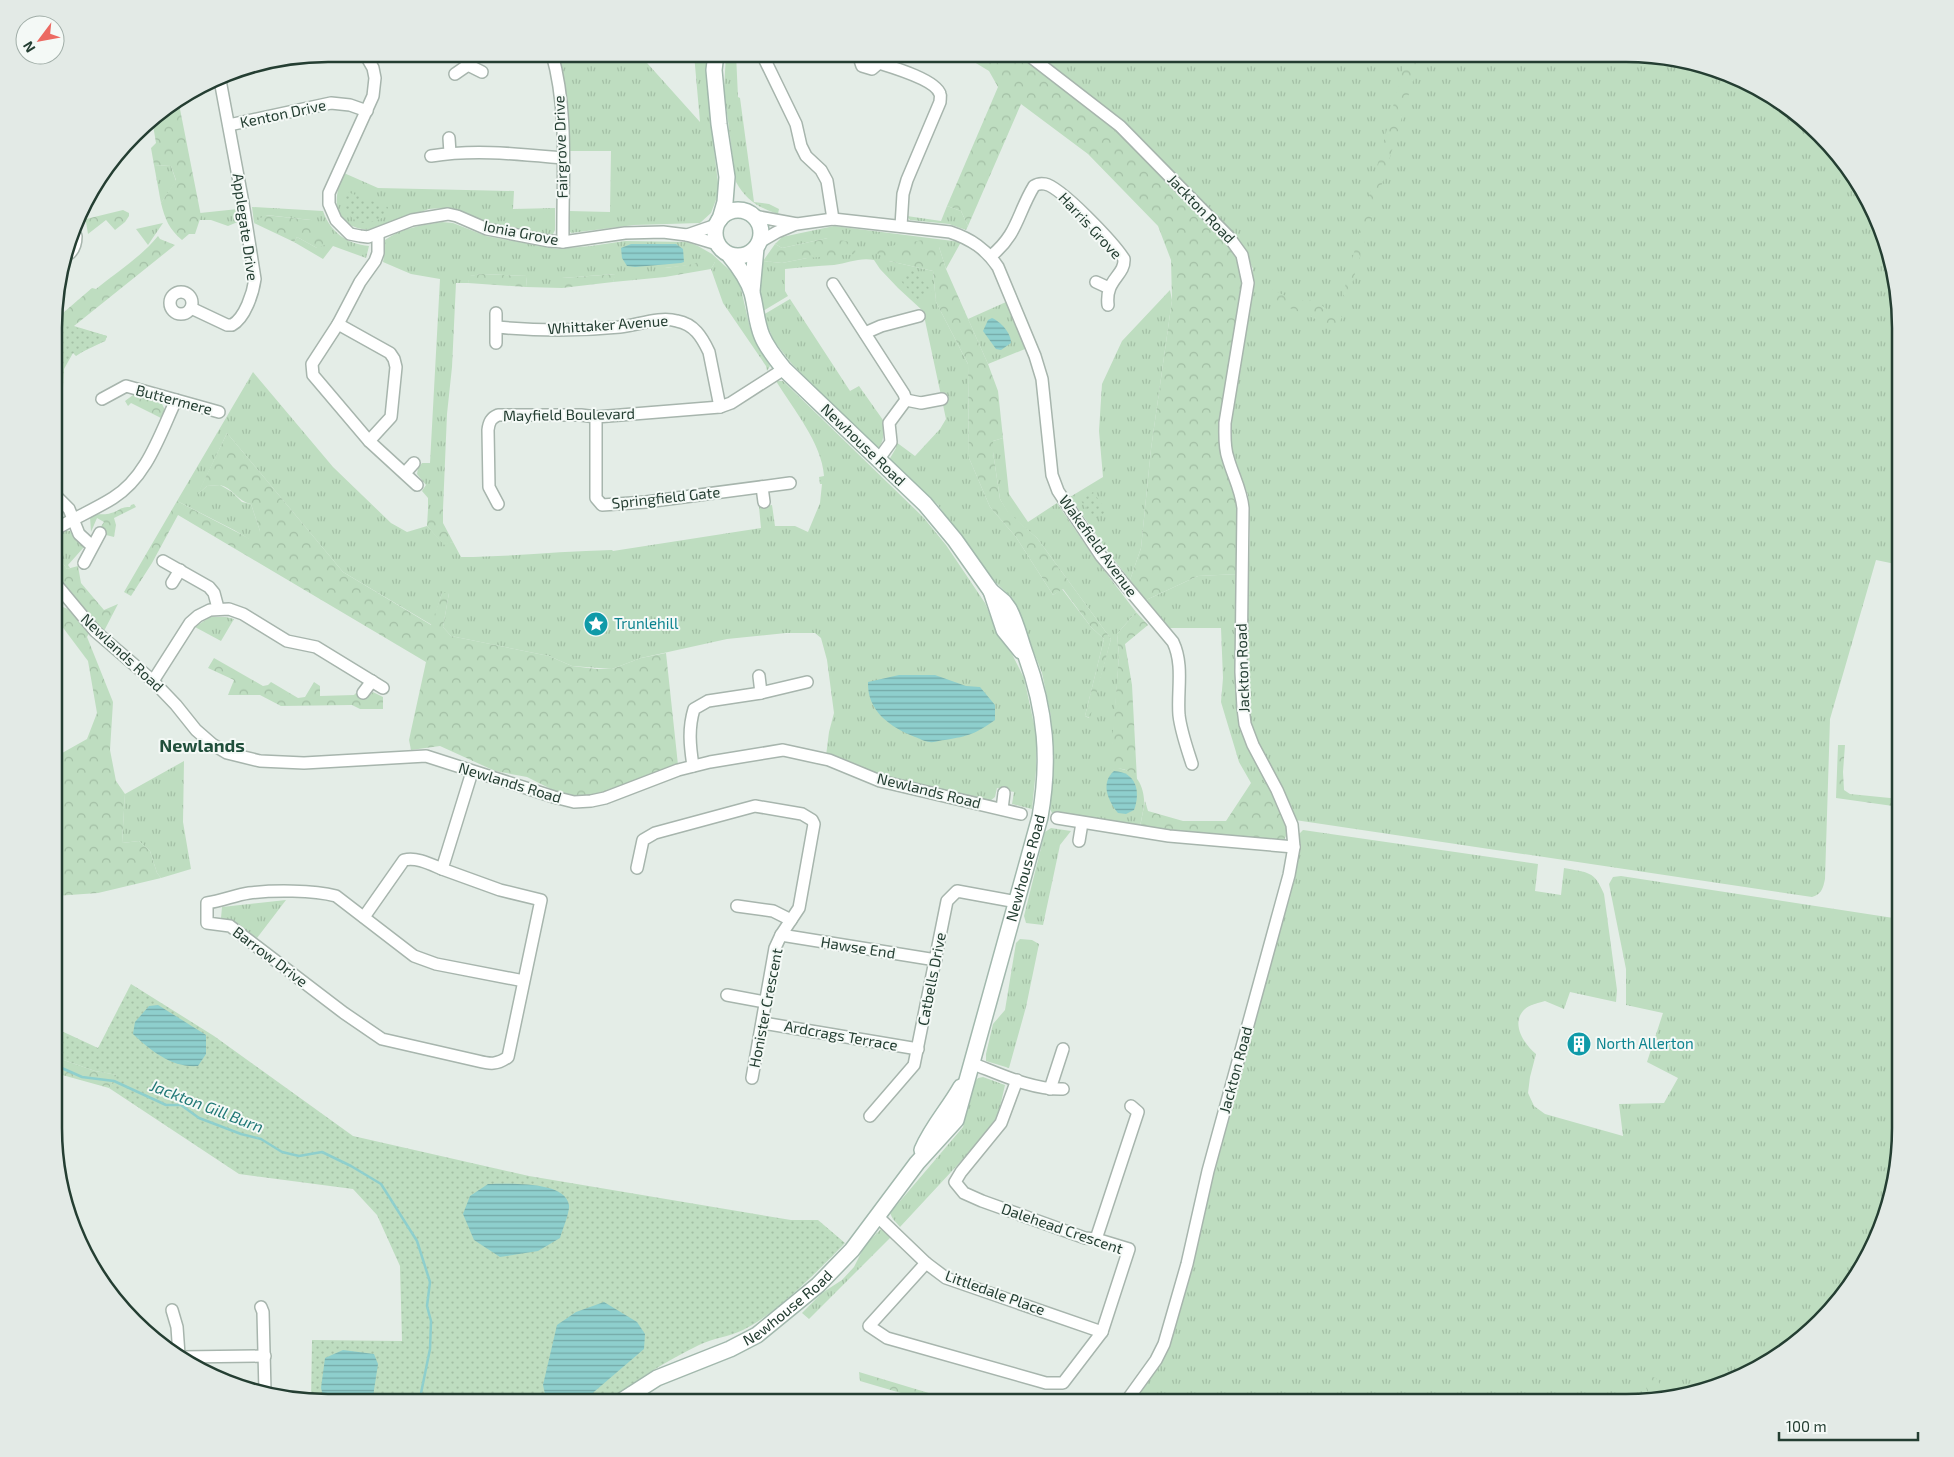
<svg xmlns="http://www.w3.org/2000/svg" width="1954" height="1457" font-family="'Exo 2',sans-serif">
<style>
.grass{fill:url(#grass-tufts)}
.forest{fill:url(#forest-crowns)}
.park{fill:url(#park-dots)}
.water{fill:url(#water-rules)}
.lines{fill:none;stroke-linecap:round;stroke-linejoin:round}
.stream{stroke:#8ecfcd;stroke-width:2.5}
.street-casing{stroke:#a7b5ad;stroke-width:14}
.secondary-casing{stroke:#a2b8ad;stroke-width:18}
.street{stroke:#fff;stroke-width:11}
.secondary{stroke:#fff;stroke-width:15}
.labels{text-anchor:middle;stroke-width:4;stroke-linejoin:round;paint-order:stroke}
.street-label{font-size:15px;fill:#243e32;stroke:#f4f9f6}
.culture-label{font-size:15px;fill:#0d838f;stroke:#f4f9f6;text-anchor:start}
.water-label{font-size:16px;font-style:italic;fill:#207876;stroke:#f4f9f6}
.quarter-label{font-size:18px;font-weight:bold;fill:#204f3b;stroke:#f4f9f6}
.rim{fill:none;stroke:#243e32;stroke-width:2.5}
</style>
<defs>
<pattern id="grass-tufts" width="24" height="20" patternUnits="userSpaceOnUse" patternTransform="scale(1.25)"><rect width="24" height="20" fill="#beddc0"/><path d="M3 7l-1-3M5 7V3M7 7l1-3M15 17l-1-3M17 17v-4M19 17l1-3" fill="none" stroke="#a3bfa5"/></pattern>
<pattern id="forest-crowns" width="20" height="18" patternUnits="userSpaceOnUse" patternTransform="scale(1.25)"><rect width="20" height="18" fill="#beddc0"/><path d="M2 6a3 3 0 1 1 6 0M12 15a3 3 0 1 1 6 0" fill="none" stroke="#a3bfa5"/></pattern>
<pattern id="park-dots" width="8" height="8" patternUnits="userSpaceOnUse" patternTransform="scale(1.25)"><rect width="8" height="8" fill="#beddc0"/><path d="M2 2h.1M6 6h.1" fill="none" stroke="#a3bfa5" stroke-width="1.8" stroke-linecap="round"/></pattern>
<pattern id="water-rules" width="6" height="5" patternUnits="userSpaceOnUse" patternTransform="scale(1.25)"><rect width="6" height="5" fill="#8ecfcd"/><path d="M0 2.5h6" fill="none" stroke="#74a9a7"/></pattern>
</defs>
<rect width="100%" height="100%" fill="#e4ede7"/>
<g class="grass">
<path d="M558 54H639L700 122 694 54H708L707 73 710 115 719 192 711 213 700 223 634 225 571 233 569 230V211L610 212 611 151H569C568 118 567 86 558 54Z"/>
<path d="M726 54H736L738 97 740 98 754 202 769 204 779 209 778 214C759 208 746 200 736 182L724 90Z"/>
<path d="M1032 54H1643L1730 75 1806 122 1872 207 1895 275 1900 329V565L1876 560 1830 719 1825 879C1823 888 1822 894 1812 897L1295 820 1253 733 1245 689 1250 534 1248 495 1233 455 1230 440V423L1249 304 1253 269 1242 245 1118 116Z"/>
<path d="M154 165 171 166 176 181 161 203Z"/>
<path d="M344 173 378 188 514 191 513 209 555 208V230L553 234 548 235 485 222 458 210 443 208 429 209 369 230C333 227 331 201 344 173Z"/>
<path d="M947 206 961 211 968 226 966 230 949 224 910 220 907 216 941 221Z"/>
<path d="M252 207 323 211C330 232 347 244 369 246L366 258 333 246 323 259 294 242 297 237 317 248 311 220 266 215 254 223Z"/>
<path d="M238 209 240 221 228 226 211 220H200V213Z"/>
<path d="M442 222 453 223 486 236 557 249 591 246 625 241 688 242 698 246 712 254 737 277 741 289 750 328 758 347 770 366 767 371 766 366 723 303 711 269 715 262 665 268V277L613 282 615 274 562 278V288L526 287 527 276 483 274 470 276 468 283H456L452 367 447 414 443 509H428V498L422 491 426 485 417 474 418 468 422 463H430L440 279 411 274 383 262 385 251V240C401 228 423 225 442 222Z"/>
<path d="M163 223 148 245 136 229Z"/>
<path d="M834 226 961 242 946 269 939 247 889 261 933 271 936 302 968 364 969 458 990 507 1016 537 1053 595 1062 589 1091 627 1104 639 1085 716 1089 718 1111 639 1037 538 1008 513 1000 499 993 452V441L1003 438 1009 494 1028 522 1057 503 1093 556 1136 612 1117 634 1119 655 1111 770C1130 764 1143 781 1144 799 1145 804 1141 821 1140 827L1052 813 1050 809 1053 780 1051 716 1042 673 1013 599 988 575 938 505 889 460 896 448V442L915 456 940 429 946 419 923 311 898 288 880 269 874 260C860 257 848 263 834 265 818 266 802 267 785 269V291L788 296 763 311C759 293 759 278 763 261L782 263 807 258 828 238 782 248 775 244 782 237Z"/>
<path d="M1170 290 1172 300 1151 449 1141 548 1130 580 1111 556 1070 497 1103 477 1099 431 1102 384 1122 341Z"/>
<path d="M790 299 850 391 859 386 883 420C882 430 886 438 879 447H875L792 364 774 341 763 315Z"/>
<path d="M1006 302 1025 349 988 364 968 319Z"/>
<path d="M253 372 333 467 391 523 407 532 427 526 444 544 453 542 461 557C512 557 561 551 612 550L613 551 761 528 759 507 772 505 775 526H795L808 532 820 503 822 484H820L819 477 824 476C822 443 793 409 776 381H783L923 517 946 545 985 603 999 637 1012 654 1024 678 1036 733V770L1032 809 1012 804 1014 792 997 788 995 797 990 801 891 780 826 756 829 732 834 713 827 660 821 638 815 633H786L727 639 641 658 612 669 572 666 549 656 451 636 443 627 449 593H442L432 625 343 572 227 433 198 494 207 486 220 485 232 492 242 502 251 504 260 531 254 542 234 530 177 501Z"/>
<path d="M65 530 70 531 84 547 68 565 70 568 67 569 56 554V534Z"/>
<path d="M1238 574 1236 671 1267 783H1251L1239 762 1221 702 1223 678 1221 628H1170L1146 600 1198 576Z"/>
<path d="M210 617H226L234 619 221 641 195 627Z"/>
<path d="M184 761 183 822 191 869 161 878 157 873 150 851 139 841 122 843 125 794Z"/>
<path d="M1051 828 1071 831 1060 845 1043 925 1026 923 1024 916 1045 832Z"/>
<path d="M1303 830 1538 864 1535 891 1561 895 1564 868C1588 873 1594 870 1604 894L1617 990 1616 1002 1570 992 1564 1009 1545 1001C1538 1003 1528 1005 1523 1011 1511 1025 1525 1045 1536 1054L1530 1077 1528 1093 1534 1106 1545 1114 1623 1136 1619 1104 1664 1103 1678 1078 1647 1062 1663 1013 1626 1005V969L1609 884 1613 877 1621 876 1900 919V1146L1879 1234 1832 1309 1747 1375 1679 1398 1625 1403H1130L1172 1332 1258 1003 1298 835Z"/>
<path d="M286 900 257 938 235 922 221 918 222 907Z"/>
<path d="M1020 939 1032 940 1039 944 1026 1007 1009 1068 986 1061V1054L993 1024 1005 1010 1016 943Z"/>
<path d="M983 1077 1005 1085 998 1116 977 1144 900 1227 893 1219 890 1213 963 1127 974 1083 978 1078Z"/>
<path d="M884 1226 893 1235 809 1319 802 1313 822 1293 842 1280 854 1267 865 1245Z"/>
</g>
<g class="forest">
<path d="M961 54H1022L1126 136 1227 242 1237 256 1244 282 1219 436 1224 459 1239 502 1238 574 1198 576 1146 600 1130 580 1141 548 1151 449 1172 300 1171 260 1158 226 1088 154 1021 104 968 226 961 211 947 206 998 87 989 71Z"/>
<path d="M1407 54H1421L1347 300 1343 294Z"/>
<path d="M179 104 201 216 195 234H189L182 240C169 229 165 219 161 203L176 180 171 166 154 165 151 148 156 143 152 119Z"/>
<path d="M123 210 129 213V216L125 222 115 230 106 220 88 234 86 222 80 223 86 219Z"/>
<path d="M265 215 311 220 324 228 327 244 317 248 297 237 294 242 254 223Z"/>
<path d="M158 236 160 239 175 245 74 326 107 336 105 341 82 352 56 347V319L92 288 96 289C117 272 141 257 158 236Z"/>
<path d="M828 238 856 243 855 254 807 258 782 263 763 261 775 244 782 248Z"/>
<path d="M923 240 939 247 946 269 988 364 998 391 1003 438 993 441V452L1000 499 1008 512 1037 538 1111 639 1090 718 1085 716 1104 639 1091 627 1063 589 1053 595 1016 537 990 507 969 458 968 364 936 302 933 271 889 261 875 252 885 247Z"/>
<path d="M704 258 715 262 711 269 665 277V268L694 264Z"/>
<path d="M482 274 527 276 526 287 468 283 469 276Z"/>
<path d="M616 274 613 282 562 288V278Z"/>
<path d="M1271 289C1286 296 1297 304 1314 299L1330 312 1337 313 1342 317 1337 328 1266 298 1265 293Z"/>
<path d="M137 392 162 404 165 410 163 419 131 403 128 406 125 401Z"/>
<path d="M227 433 343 572 431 625 442 593H449L443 627 451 636 549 656 572 666 597 669H612L641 658 666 653 678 765 605 795 587 797 563 795 527 777 495 771 440 746 411 750 409 740 426 662 178 515 152 563 131 596 124 592 177 501 254 541 253 533 260 531 251 504C237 501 233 488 220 485 216 485 211 486 207 486L197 495Z"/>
<path d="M134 504 136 507 114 518 116 525 114 537 106 535 100 528 104 522 97 518 91 532 90 517C100 512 103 516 111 513 120 511 119 507 130 507L131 505Z"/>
<path d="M428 509H443V523L453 542 444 545 427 526Z"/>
<path d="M56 554 67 569 78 566 81 583 104 610 118 604 104 631 60 581 56 574Z"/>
<path d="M63 607 70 610 89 633 87 637 113 702 110 750 116 781 125 794 122 843 139 841 150 851 157 873 161 878 98 893 55 896V757L87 739 97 713 88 661 55 617V608Z"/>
<path d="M1136 612 1148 625 1125 644 1132 685 1137 780C1128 770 1124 766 1110 771L1119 655 1117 634Z"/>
<path d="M214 658 263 686 268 685 271 682 298 698 305 697 314 682 320 686V696L354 695 356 693 366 698 373 692 383 697V709H360L352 705 281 706 260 695H228L234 680 208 668Z"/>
<path d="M1838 745H1845L1843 772 1844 790 1850 794 1900 799V807L1836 798Z"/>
<path d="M1251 783H1267L1288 832 1283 842 1208 837 1140 827 1145 801 1148 811 1183 821H1226Z"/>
<path d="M55 1057 95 1071 118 1075 109 1088 55 1073Z"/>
<path d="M859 1372 962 1403H935L860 1381Z"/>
<path d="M1650 1376 1656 1378 1669 1399 1650 1401 1645 1384Z"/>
</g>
<g class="park">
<path d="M345 191 388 207 386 216C380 219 370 224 363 223 348 221 341 203 345 191Z"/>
<path d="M912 270 932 291 920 302 901 281Z"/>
<path d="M56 322 107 336 105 341 90 347 76 356 73 353 64 369 63 388 56 389Z"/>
<path d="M1093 492 1107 511 1095 520 1081 501Z"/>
<path d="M131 984 214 1036 353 1136 529 1176 791 1220H818L845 1243C818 1271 777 1313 743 1330 729 1337 713 1338 699 1345 666 1361 635 1381 605 1403H311L312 1340 402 1341 400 1266 377 1215 353 1189 239 1174 109 1088 117 1075 95 1071 55 1057V1028L98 1048Z"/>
</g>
<g class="water">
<path d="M631 244H676L683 249 684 262 681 263 635 267 627 266 622 258 621 248Z"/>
<path d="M992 318C1001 322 1011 333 1011 343L1001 350 996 349 983 331 988 320Z"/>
<path d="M899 675H935L966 686 980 687 995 705V720C975 734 969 736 945 740 941 740 934 743 930 742 925 742 919 738 915 737 890 727 867 711 868 682Z"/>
<path d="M1114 771C1136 772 1141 791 1134 810L1126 814 1118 813C1108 801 1100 783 1114 771Z"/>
<path d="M158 1005 206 1035V1054L198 1066C172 1068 151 1051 133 1034L135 1022 149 1006Z"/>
<path d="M488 1184C506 1184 565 1180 569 1205 570 1212 562 1231 560 1238L538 1251 500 1257 474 1240 463 1214 470 1196Z"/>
<path d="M604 1302 637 1322 645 1334 644 1349 581 1403H547L543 1385 557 1325 576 1312Z"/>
<path d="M343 1350 374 1354 378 1364 372 1403H329L324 1399 321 1388 325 1358Z"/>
</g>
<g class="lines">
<path class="stream" d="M55 1065 82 1077 114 1081 166 1105H181L199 1118 241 1134 261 1139 282 1152 299 1156 322 1152 351 1166 381 1184 417 1241 430 1282 427 1306 431 1321 430 1349 419 1403"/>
<defs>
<g id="street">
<path d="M365 54 373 68 375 78 373 96 329 193V204L336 220 350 234 360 236 368 237 412 220 448 214 457 216 487 229 549 241 563 242 625 233 663 232 687 235 717 244"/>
<path d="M552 54C569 113 562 181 563 242"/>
<path d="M762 54 796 124 801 146 806 156 821 170 827 181 833 219"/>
<path d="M862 54 860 60 862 66 872 69 879 63V54"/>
<path d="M1027 54 1120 126 1229 237 1242 255 1248 283 1225 423C1225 435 1224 447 1228 458 1233 476 1241 489 1243 508L1241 672 1243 708 1245 724 1253 745 1277 790 1292 825 1294 847 1289 875 1208 1171 1187 1264 1164 1344 1156 1360 1125 1403"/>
<path d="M879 63C892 67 936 80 940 94 941 96 940 99 940 102L907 180 903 194 901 226"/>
<path d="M468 65 482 72"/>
<path d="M455 74 468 65 465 54"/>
<path d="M229 125 331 103 350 105 367 111"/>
<path d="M449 138 450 153"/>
<path d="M431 156C475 149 518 154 562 158"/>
<path d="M754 216 797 224 833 219 950 232C971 239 986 249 998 267L1035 356 1042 379 1052 475 1058 491 1101 556 1173 642C1184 665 1177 691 1179 715 1181 732 1187 748 1192 764"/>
<path d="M378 234V253L375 261 360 282 338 324 312 364 313 375 369 441 417 485"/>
<path d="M687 235 716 225"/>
<path d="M758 243 777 232 796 224"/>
<path d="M70 253C75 248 76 243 76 236"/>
<path d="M991 256C1018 234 1017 214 1034 186 1037 184 1040 183 1045 184 1061 187 1114 243 1124 259 1125 276 1105 279 1108 305"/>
<path d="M1096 282 1109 288"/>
<path d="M833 284 904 394 906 400 889 423 891 442 878 460"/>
<circle cx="181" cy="303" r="11"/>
<path d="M191 308 227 325H232C245 318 253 293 255 279L243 203 220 80"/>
<path d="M338 324 390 353 394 359 396 367 391 417 369 441"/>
<path d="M497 327C538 331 579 331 620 327 638 325 660 316 677 321 694 324 702 337 709 352L720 407"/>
<path d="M865 333 881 326 919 316"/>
<path d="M496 343V313"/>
<path d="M102 399 126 386 219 412"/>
<path d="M906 400 921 403 942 399"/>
<path d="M596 417V498L602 505 646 502 790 483"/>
<path d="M405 473 414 463"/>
<path d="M762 487 764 502"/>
<path d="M56 496 69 509 79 534 92 546"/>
<path d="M498 504 489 487 488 430C489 422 491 418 498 415H581L596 417 720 407 731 403 784 369"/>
<path d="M56 529C74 518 94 510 113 498 147 477 160 434 176 400"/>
<path d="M163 561 209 587 214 593 218 608"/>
<path d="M84 563 100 533"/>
<path d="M172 583 180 570"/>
<path d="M56 584 95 631 153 681 176 705 196 730 212 744 227 753 260 761 304 763 426 756 554 797 574 802 591 801 605 798 678 770 710 762 783 750 829 760 880 781 1021 814"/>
<path d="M759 676 761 693"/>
<path d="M153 681 190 623 198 616 210 610 229 609 243 614 287 641 316 647 383 688"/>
<path d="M363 693 372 681"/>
<path d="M55 702V697"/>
<path d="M693 766C690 746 688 729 694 709L708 701 761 693 807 682"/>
<path d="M472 772 442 869 500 890 541 900 508 1057C497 1065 490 1064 478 1061L382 1039 344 1013 230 926 207 923V903C222 901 235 895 249 893 273 890 313 890 336 896L414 956 436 964 524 981"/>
<path d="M1002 809 1004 793"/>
<path d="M1057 818 1169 836 1294 847"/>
<path d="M1079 841 1082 823"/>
<path d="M637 868 643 840 655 833 755 806 802 814 812 820 814 824 799 908 781 935 775 948 752 1078"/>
<path d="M737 906 773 911 791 920"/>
<path d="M364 917 404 860C417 857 430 864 442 869"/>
<path d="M781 935 936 960"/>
<path d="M727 995 765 1002"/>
<path d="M763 1023 918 1049"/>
<path d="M971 1063C1000 1074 1032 1090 1063 1089"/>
<path d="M1050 1089 1063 1049"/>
<path d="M870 1116 914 1065 947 901 957 891 1017 902"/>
<path d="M877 1216 926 1263 946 1278 1102 1332"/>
<path d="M1096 1239 1138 1112 1131 1106"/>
<path d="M926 1263 869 1326 887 1338 1046 1383H1063L1102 1332 1129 1249 1096 1239 1085 1238 982 1201 964 1193 955 1182 961 1172 1001 1123 1017 1080"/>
<path d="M261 1307 263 1312 265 1392"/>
<path d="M172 1310 177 1327 179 1355"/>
<path d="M182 1357 265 1356"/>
</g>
<g id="secondary">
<path d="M716 54 714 70 719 124 727 177 725 202 720 219"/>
<circle cx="738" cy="233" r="23"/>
<path d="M752 291 756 248"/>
<path d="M991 591 1004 630 1021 651"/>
<path d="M922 1150C933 1125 948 1110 961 1087"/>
<path id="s1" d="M618 1403 657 1378 730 1349 757 1335 818 1285 852 1250 917 1163 956 1120 1040 817C1050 760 1046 711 1026 656 1020 640 1017 624 1009 609L1004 602 991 591 955 540 925 504 784 369C775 358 767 348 762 336 756 322 756 307 752 293 748 279 739 267 730 256"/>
</g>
</defs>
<use href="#street" class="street-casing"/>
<use href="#secondary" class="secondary-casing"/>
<use href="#street" class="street"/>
<use href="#secondary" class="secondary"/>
</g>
<defs>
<symbol id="sight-disc" viewBox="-11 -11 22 22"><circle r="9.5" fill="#0f9aa8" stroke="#f4f9f6"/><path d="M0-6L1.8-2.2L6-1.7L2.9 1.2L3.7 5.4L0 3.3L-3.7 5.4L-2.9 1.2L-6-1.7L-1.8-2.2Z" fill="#fff"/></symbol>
<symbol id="building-disc" viewBox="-11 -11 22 22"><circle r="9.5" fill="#0f9aa8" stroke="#f4f9f6"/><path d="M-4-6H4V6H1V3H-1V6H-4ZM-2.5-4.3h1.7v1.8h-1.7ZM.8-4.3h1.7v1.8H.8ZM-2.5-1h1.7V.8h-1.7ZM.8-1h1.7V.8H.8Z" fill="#fff"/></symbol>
</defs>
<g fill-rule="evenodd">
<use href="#sight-disc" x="582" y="610" width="28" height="28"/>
<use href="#building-disc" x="1565" y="1030" width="28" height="28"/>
</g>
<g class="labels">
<g class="street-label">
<text transform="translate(283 114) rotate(-12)" y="5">Kenton Drive</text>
<text transform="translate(561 147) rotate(-92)" y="5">Fairgrove Drive</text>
<text transform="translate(1201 209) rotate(46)" y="5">Jackton Road</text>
<text transform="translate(1090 226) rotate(47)" y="5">Harris Grove</text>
<text transform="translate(245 227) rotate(82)" y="5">Applegate Drive</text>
<text transform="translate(521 233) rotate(11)" y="5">Ionia Grove</text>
<text transform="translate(608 325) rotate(-4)" y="5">Whittaker Avenue</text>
<text transform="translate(174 400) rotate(15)" y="5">Buttermere</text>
<text transform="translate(569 415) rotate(-1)" y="5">Mayfield Boulevard</text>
<text transform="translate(863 445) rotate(44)" y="5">Newhouse Road</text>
<text transform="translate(666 498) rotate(-6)" y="5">Springfield Gate</text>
<text transform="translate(1098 546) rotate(54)" y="5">Wakefield Avenue</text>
<text transform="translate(122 653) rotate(43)" y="5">Newlands Road</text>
<text transform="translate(1243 668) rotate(-92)" y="5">Jackton Road</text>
<text transform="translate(510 783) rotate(17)" y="5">Newlands Road</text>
<text transform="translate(929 791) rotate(14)" y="5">Newlands Road</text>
<text dy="5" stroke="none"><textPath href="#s1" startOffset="711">Newhouse Road</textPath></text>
<text transform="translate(858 948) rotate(9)" y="5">Hawse End</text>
<text transform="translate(270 957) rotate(37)" y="5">Barrow Drive</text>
<text transform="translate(932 979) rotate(-79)" y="5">Catbells Drive</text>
<text transform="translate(766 1008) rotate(-79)" y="5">Honister Crescent</text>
<text transform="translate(841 1036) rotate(10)" y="5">Ardcrags Terrace</text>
<text transform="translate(1236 1070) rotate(-75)" y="5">Jackton Road</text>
<text transform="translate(1062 1229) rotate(19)" y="5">Dalehead Crescent</text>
<text transform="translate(995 1293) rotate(20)" y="5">Littledale Place</text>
<text dy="5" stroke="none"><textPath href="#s1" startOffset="196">Newhouse Road</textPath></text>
</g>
<g class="culture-label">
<text x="614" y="629">Trunlehill</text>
<text x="1596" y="1049">North Allerton</text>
</g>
<g class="water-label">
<text transform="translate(207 1106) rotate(21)" y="6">Jackton Gill Burn</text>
</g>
<g class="quarter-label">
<text x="202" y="752">Newlands</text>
</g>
</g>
<path d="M0 0H1954V1457H0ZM328 62H1626A266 266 0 0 1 1892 328V1128A266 266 0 0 1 1626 1394H328A266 266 0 0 1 62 1128V328A266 266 0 0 1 328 62Z" fill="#e3eae6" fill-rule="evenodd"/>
<path class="rim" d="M328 62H1626A266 266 0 0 1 1892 328V1128A266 266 0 0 1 1626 1394H328A266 266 0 0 1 62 1128V328A266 266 0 0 1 328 62Z"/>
<g transform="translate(40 40) rotate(238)"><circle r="24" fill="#f4f9f6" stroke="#a1aea8"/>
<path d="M0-4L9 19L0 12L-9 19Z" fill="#ec6a62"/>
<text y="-8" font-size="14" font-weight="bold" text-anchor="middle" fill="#243e32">N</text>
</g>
<path d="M1779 1432v8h139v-8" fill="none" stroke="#243e32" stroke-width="2.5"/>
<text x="1786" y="1432" font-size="15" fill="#243e32" stroke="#f4f9f6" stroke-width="4" paint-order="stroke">100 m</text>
</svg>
